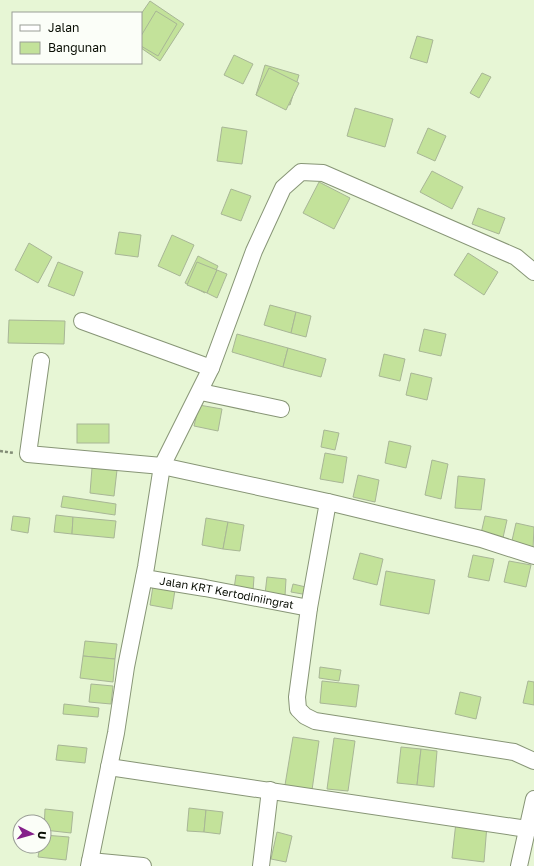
<svg xmlns="http://www.w3.org/2000/svg" width="534" height="866" font-family="'Golos Text',sans-serif">
<style>
.building{fill:#c3e29a;stroke:#a8b696}
.lines{fill:none;stroke-linecap:round;stroke-linejoin:round}
.minor-casing{stroke:#879576;stroke-width:18}
.path{stroke:#838d77;stroke-width:2.5;stroke-dasharray:3 2;stroke-linecap:butt}
.minor{stroke:#fff;stroke-width:16}
.labels{text-anchor:middle;stroke-width:3;stroke-linejoin:round;paint-order:stroke}
.street-label{font-size:11px;fill:#090e04;stroke:#fbfef8}
</style>
<rect width="100%" height="100%" fill="#e7f6d5"/>
<g class="building">
<path d="M150 1 184 24 160 61 141 48V14Z"/>
<path d="M156 11 177 24 158 56 141 46V36Z"/>
<path d="M417 36 433 40 427 63 410 58Z"/>
<path d="M234 55 253 64 243 84 224 75Z"/>
<path d="M265 65 299 75 290 105 256 95Z"/>
<path d="M269 68 299 83 286 110 256 95Z"/>
<path d="M482 73 491 77 479 98 470 93Z"/>
<path d="M355 108 393 119 385 147 347 136Z"/>
<path d="M222 127 247 131 242 164 217 161Z"/>
<path d="M428 128 446 136 435 161 417 153Z"/>
<path d="M432 171 463 187 452 209 420 192Z"/>
<path d="M319 182 350 198 334 229 303 213Z"/>
<path d="M231 189 251 196 241 221 221 214Z"/>
<path d="M478 208 505 218 499 234 472 224Z"/>
<path d="M119 232 141 235 138 257 115 254Z"/>
<path d="M172 235 194 245 180 276 158 266Z"/>
<path d="M29 243 52 257 38 283 15 270Z"/>
<path d="M468 253 498 272 484 295 454 275Z"/>
<path d="M198 256 218 266 205 293 185 283Z"/>
<path d="M58 262 83 272 74 296 48 286Z"/>
<path d="M197 262 217 270 207 293 187 285Z"/>
<path d="M217 270 227 274 217 298 207 293Z"/>
<path d="M270 305 296 312 291 333 264 325Z"/>
<path d="M296 312 311 316 306 337 291 333Z"/>
<path d="M9 320 65 321 64 344 8 343Z"/>
<path d="M424 329 446 334 441 356 419 351Z"/>
<path d="M237 334 288 348 283 367 232 352Z"/>
<path d="M288 348 326 359 321 377 283 367Z"/>
<path d="M384 354 405 359 400 381 379 376Z"/>
<path d="M411 373 432 378 427 400 406 395Z"/>
<path d="M199 405 222 409 218 431 194 426Z"/>
<rect x="77" y="424" width="32" height="19"/>
<path d="M324 430 339 433 335 450 321 447Z"/>
<path d="M389 441 411 446 406 468 385 463Z"/>
<path d="M325 453 347 457 343 483 320 479Z"/>
<path d="M432 460 448 464 441 499 425 495Z"/>
<path d="M92 468 117 470 114 496 90 493Z"/>
<path d="M358 475 379 480 375 502 353 497Z"/>
<path d="M458 476 485 479 481 510 455 508Z"/>
<path d="M63 496 116 504 115 515 61 507Z"/>
<path d="M56 515 73 517 72 534 54 532Z"/>
<path d="M13 516 30 518 28 533 11 530Z"/>
<path d="M485 516 507 520 502 542 480 538Z"/>
<path d="M73 517 116 521 114 538 72 534Z"/>
<path d="M206 518 228 522 223 549 202 545Z"/>
<path d="M228 522 244 525 240 551 223 549Z"/>
<path d="M516 523 534 527 533 549 511 545Z"/>
<path d="M360 553 383 559 377 585 353 579Z"/>
<path d="M473 555 494 559 489 581 468 577Z"/>
<path d="M509 561 531 565 526 587 504 582Z"/>
<path d="M386 571 435 580 429 614 380 605Z"/>
<path d="M236 575 254 577 253 591 234 589Z"/>
<path d="M267 577 286 579 285 596 265 594Z"/>
<path d="M293 584 310 588 308 595 291 592Z"/>
<path d="M153 586 175 590 172 609 150 605Z"/>
<path d="M85 641 117 644 115 659 83 656Z"/>
<path d="M83 656 115 659 113 682 80 678Z"/>
<path d="M320 667 341 670 339 681 319 678Z"/>
<path d="M322 681 359 685 356 707 320 703Z"/>
<path d="M528 681 534 682V705L523 703Z"/>
<path d="M91 684 113 686 111 704 89 702Z"/>
<path d="M460 692 481 697 476 719 455 714Z"/>
<path d="M64 704 99 708 98 717 63 714Z"/>
<path d="M293 737 319 741 312 790 285 785Z"/>
<path d="M334 738 355 741 348 791 327 789Z"/>
<path d="M58 745 87 748 85 763 56 760Z"/>
<path d="M401 747 421 749 417 785 397 783Z"/>
<path d="M421 749 437 751 434 787 417 785Z"/>
<path d="M189 808 206 810 204 832 187 831Z"/>
<path d="M45 809 73 812 71 833 44 830Z"/>
<path d="M206 810 223 812 220 834 204 832Z"/>
<path d="M456 822 487 825 484 862 452 858Z"/>
<path d="M277 832 292 836 286 862 271 859Z"/>
<path d="M44 835 69 837 66 860 38 857 40 846H44Z"/>
</g>
<g class="lines">
<defs>
<g id="minor">
<path d="M82 321 211 368"/>
<path d="M41 361 28 454 162 466 328 502 481 539 534 556"/>
<path d="M201 392 281 409"/>
<path d="M328 502 309 608 297 697 298 709 305 716 315 721 514 752 534 761"/>
<path id="s1" d="M144 578 205 588 309 608"/>
<path d="M109 767 527 829"/>
<path d="M90 861 143 866"/>
<path d="M89 866 116 733 126 667 146 567 162 466 211 368 254 251 283 188 301 172 323 173 516 257 534 272"/>
<path d="M261 866 270 790"/>
<path d="M519 866 534 799"/>
</g>
</defs>
<use href="#minor" class="minor-casing"/>
<path class="path" d="M0 451 14 453"/>
<use href="#minor" class="minor"/>
</g>
<g class="labels">
<g class="street-label">
<text dy="4" stroke="none"><textPath href="#s1" startOffset="84">Jalan KRT Kertodiniingrat</textPath></text>
</g>
</g>
<rect x="12" y="12" width="130" height="52" fill="#fbfef8" stroke="#9a9e96"/>
<rect x="20" y="25" width="20" height="6" fill="#ffffff" stroke="#9a9e96"/>
<text x="48" y="32" font-size="12" fill="#090e04">Jalan</text>
<rect x="20" y="42" width="20" height="12" fill="#c3e29a" stroke="#9a9e96"/>
<text x="48" y="52" font-size="12" fill="#090e04">Bangunan</text>
<g transform="translate(32 834) rotate(96)"><circle r="19" fill="#fbfef8" stroke="#9a9e96"/>
<path d="M0-3L7 15L0 10L-7 15Z" fill="#84208a"/>
<text y="-6" font-size="11" font-weight="bold" text-anchor="middle" fill="#090e04">U</text>
</g>
</svg>
